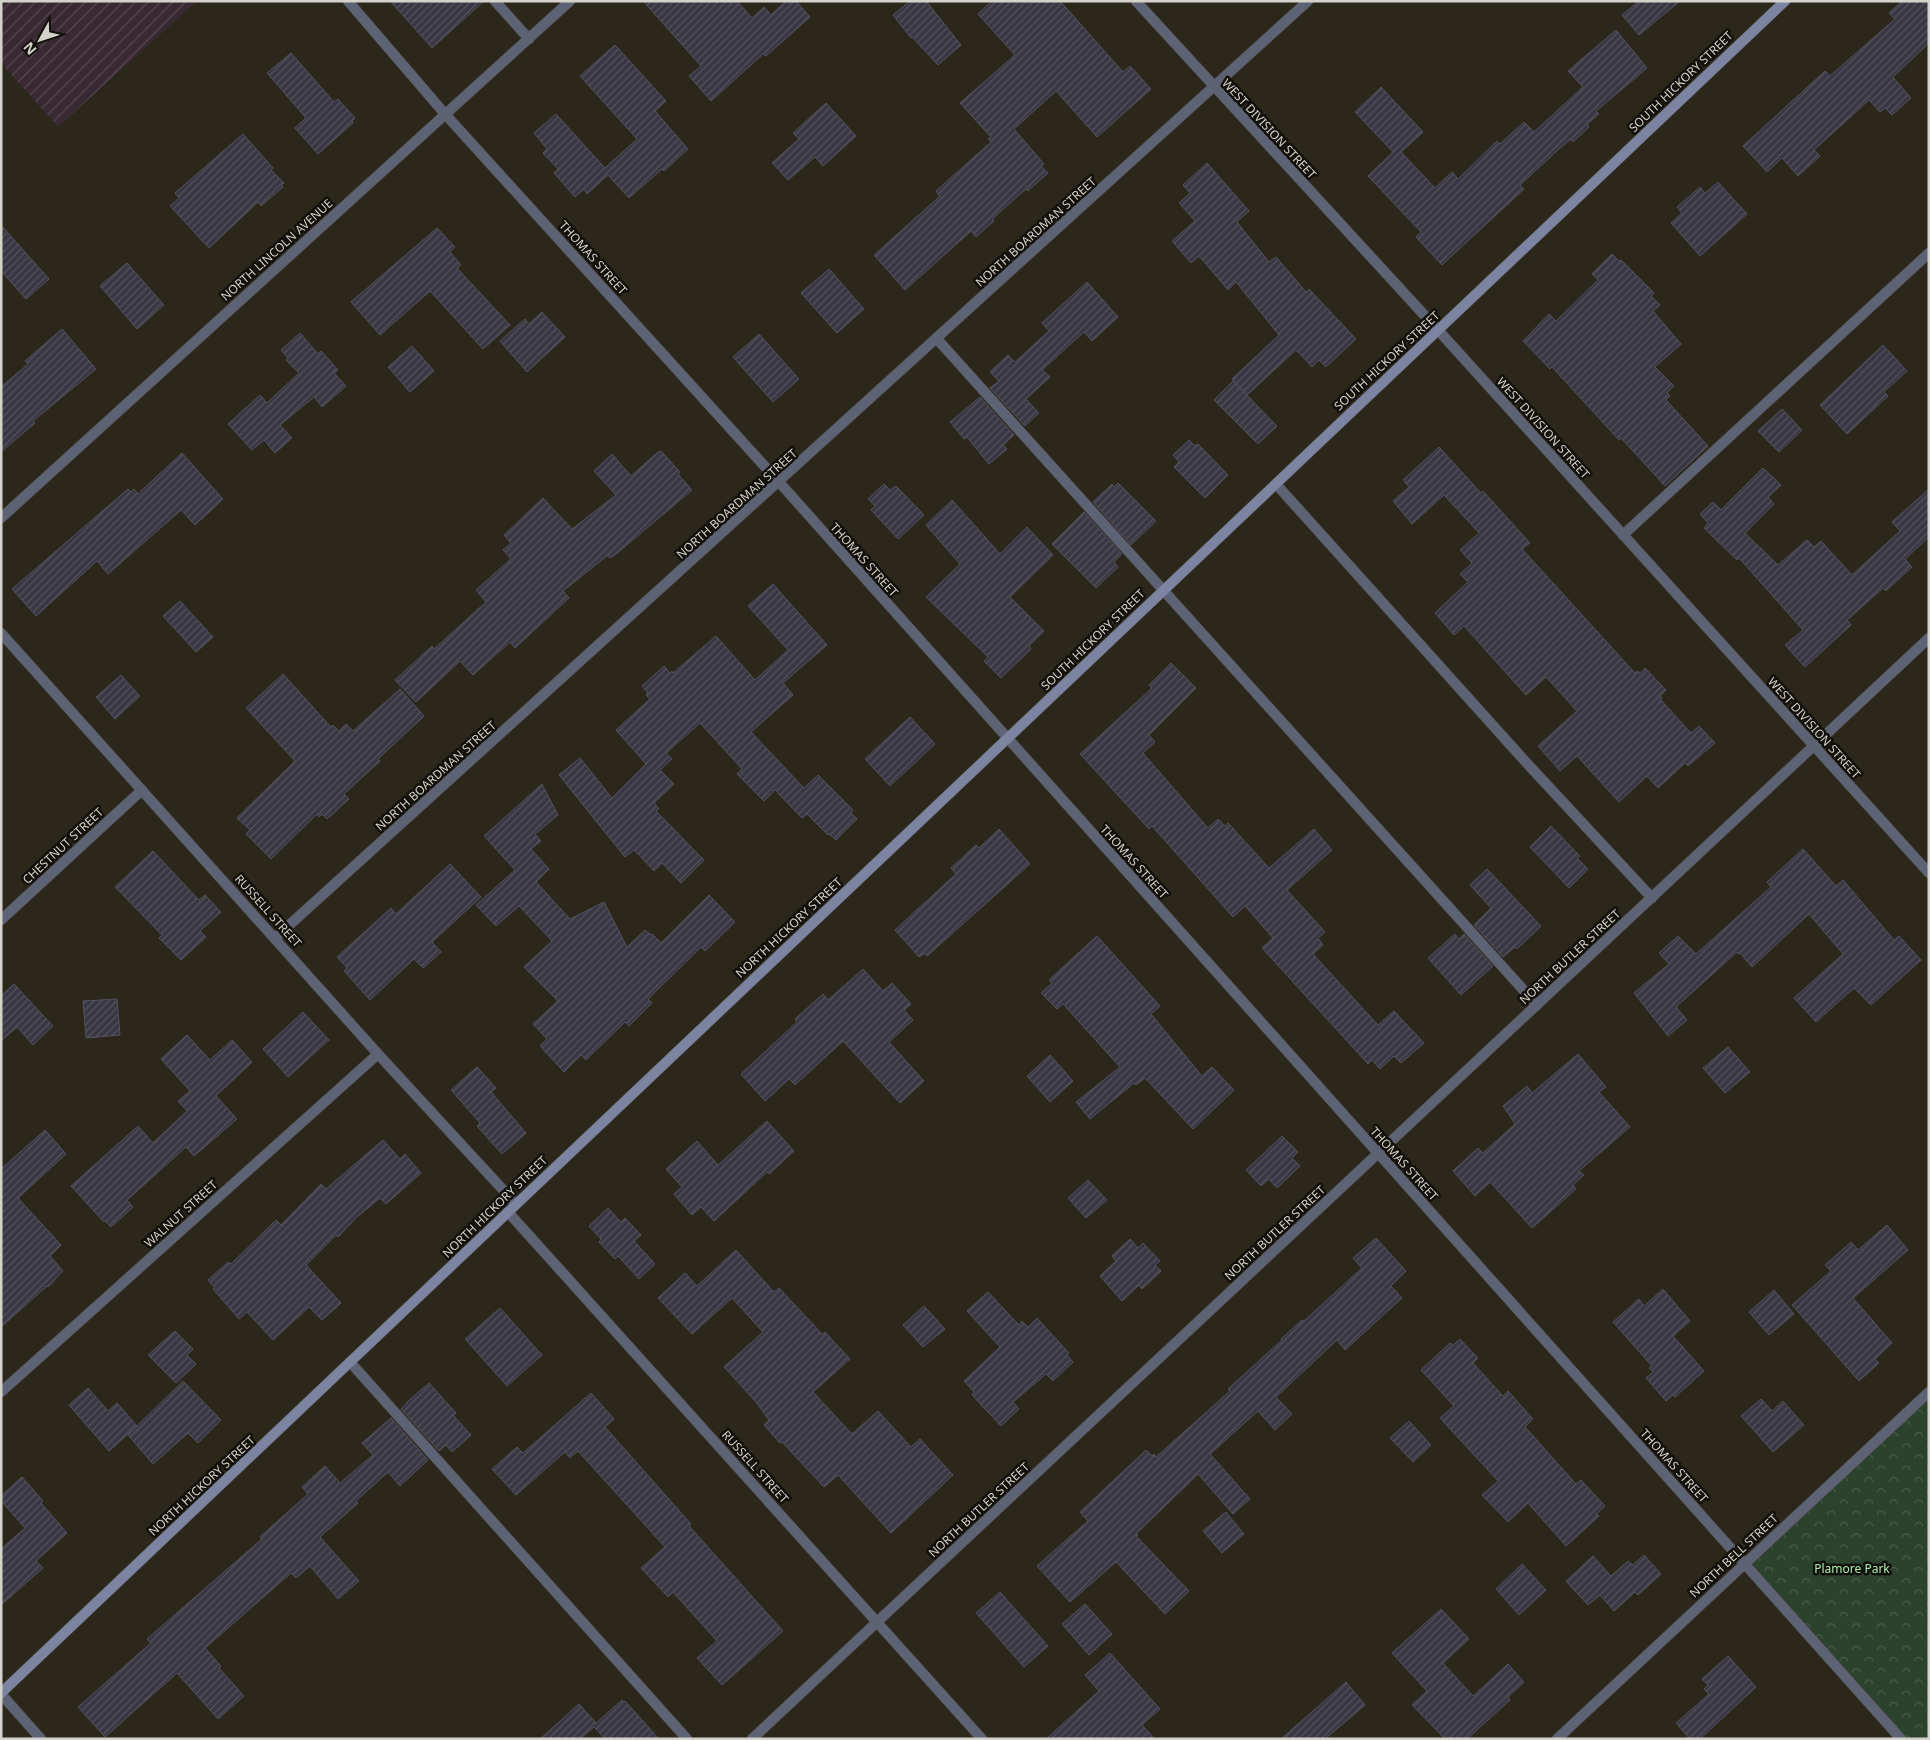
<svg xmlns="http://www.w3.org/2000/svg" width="1930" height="1740" font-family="'Noto Sans',sans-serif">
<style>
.industrial{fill:url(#industrial-furrows)}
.park{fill:url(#park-crowns)}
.building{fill:url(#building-hatch);stroke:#52525f}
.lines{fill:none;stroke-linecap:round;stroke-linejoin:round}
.lane-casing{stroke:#464237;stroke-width:11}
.street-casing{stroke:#464237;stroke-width:11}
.secondary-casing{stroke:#464237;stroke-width:11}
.lane{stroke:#5e6275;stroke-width:10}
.street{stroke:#5e6275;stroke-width:10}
.secondary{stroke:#7c84a2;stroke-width:10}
.labels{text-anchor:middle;stroke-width:5;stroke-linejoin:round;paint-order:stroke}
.street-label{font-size:12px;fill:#d5d2cb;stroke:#12100b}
.park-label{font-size:12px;fill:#abe8b0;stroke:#12100b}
</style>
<defs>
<pattern id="industrial-furrows" width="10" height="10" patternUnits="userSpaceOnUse" patternTransform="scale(1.25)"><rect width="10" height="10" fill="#392933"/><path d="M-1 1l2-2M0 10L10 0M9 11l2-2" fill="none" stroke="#55474f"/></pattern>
<pattern id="park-crowns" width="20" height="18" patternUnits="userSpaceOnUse" patternTransform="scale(1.25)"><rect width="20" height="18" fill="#2b422d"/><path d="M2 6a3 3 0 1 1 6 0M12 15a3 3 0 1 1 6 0" fill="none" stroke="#495c4a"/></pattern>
<pattern id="building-hatch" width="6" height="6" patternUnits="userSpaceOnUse" patternTransform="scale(1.25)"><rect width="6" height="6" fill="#383743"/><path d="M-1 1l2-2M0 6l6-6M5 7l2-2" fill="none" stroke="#54535d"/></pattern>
</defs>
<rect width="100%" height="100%" fill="#2b271b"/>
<path class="industrial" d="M1 1H197L58 127 1 63Z"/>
<path class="park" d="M1929 1392V1739H1901L1744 1564Z"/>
<g class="building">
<path d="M390 1H484L432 48Z"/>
<path d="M643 1H737L752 18 764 7 771 15 786 1H796L810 17 766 56 763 54 711 101 689 76 701 66Z"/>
<path d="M910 1H926L961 45 938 65 912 37 911 38 893 15Z"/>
<path d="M992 1H1060L1123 72 1130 66 1151 89 1097 137 1056 91 1014 129 1044 164 1041 166 1048 173 1028 191 1026 189 992 219 994 221 976 237 971 231 905 290 874 255 940 196 936 191 991 142 988 139 991 137 960 103 1015 55 978 14Z"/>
<path d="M1639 1H1680L1639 35 1622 15Z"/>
<path d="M1902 1H1929V43L1893 77 1911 98 1892 115 1885 108 1880 112 1869 100 1814 150 1820 156 1798 176 1782 158 1767 172 1743 146 1825 71 1830 76 1895 19 1889 13Z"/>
<path d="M1616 30 1647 68 1596 111 1599 114 1587 124 1589 127 1573 142 1571 139 1559 149 1520 185 1524 189 1442 265 1416 237 1421 232 1368 176 1393 152 1355 112 1381 87 1423 132 1401 152 1435 188 1452 172 1458 179 1497 141 1500 144 1524 122 1534 132 1583 87 1568 71Z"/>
<path d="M615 45 666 101 655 111 688 149 664 171 662 169 629 198 608 175 587 194 584 189 575 197 554 173 558 169 543 153 547 149 534 133 556 114 605 168 637 139 580 76Z"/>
<path d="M291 53 334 102 338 99 355 118 352 121 353 123 318 154 295 128 306 118 267 73Z"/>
<path d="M826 103 856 136 823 166 815 157 788 180 772 163 799 139 793 133Z"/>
<path d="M243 134 273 168 271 170 284 183 281 186 283 187 261 206 258 202 209 248 170 206 179 198 175 193Z"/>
<path d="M1207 163 1249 211 1237 222 1269 262 1276 257 1306 292 1309 289 1356 339 1326 367 1319 360 1312 367 1296 350 1247 395 1232 379 1279 335 1236 282 1228 290 1199 256 1191 263 1172 241 1195 221 1179 203 1190 193 1183 185Z"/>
<path d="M1718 182 1747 214 1700 256 1671 223 1682 213 1677 207 1700 187 1705 193Z"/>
<path d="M1 225 49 279 26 299 1 271Z"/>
<path d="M437 228 455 247 450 252 461 265 457 268 510 325 483 349 430 291 380 335 351 302Z"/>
<path d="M1612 254 1619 261 1621 260 1654 293 1651 296 1660 305 1653 311 1681 344 1655 367 1674 386 1667 393 1670 396 1666 400 1708 446 1665 486 1621 438 1619 440 1552 367 1550 369 1523 341 1549 314 1556 321 1598 280 1592 274Z"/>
<path d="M127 263 164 305 137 329 100 286Z"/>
<path d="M829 269 864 309 837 333 801 293Z"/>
<path d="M1087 282 1118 317 1092 341 1084 332 1042 370 1050 377 1026 399 1039 413 1025 426 990 388 999 381 990 372 1008 355 1015 362 1049 331 1042 323Z"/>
<path d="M542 312 565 337 527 372 500 341 525 319 529 324Z"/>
<path d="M62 329 96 369 33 421 35 423 1 452V387L28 364 25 361Z"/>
<path d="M300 333 318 354 321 351 338 370 334 373 346 386 322 407 314 397 280 425 292 438 275 453 264 440 252 450 228 424 260 395 267 403 299 373 286 360 288 358 281 350Z"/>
<path d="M759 334 799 379 773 402 733 357Z"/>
<path d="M1883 345 1907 371 1884 392 1888 396 1847 434 1820 405Z"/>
<path d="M412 346 434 371 410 392 388 367Z"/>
<path d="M1233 381 1277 426 1258 444 1214 400Z"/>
<path d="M980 397 1014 435 1003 445 1007 449 989 464 967 437 964 439 950 422Z"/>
<path d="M1782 409 1802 430 1779 452 1758 431Z"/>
<path d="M1189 440 1195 446 1198 444 1228 475 1205 498 1174 467 1179 462 1173 455Z"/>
<path d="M1439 447 1481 493 1483 491 1530 543 1522 549 1635 673 1638 671 1640 674 1645 668 1666 690 1660 696 1662 698 1660 699 1691 733 1699 726 1715 743 1688 766 1685 763 1658 788 1647 776 1619 802 1577 756 1560 771 1538 746 1577 711 1546 677 1526 695 1464 626 1454 635 1435 613 1468 582 1460 574 1472 563 1460 550 1479 533 1444 495 1412 524 1393 501 1409 487 1403 480Z"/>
<path d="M661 451 680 472 678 474 692 490 615 555 610 558 608 555 563 591 569 598 515 648 510 642 473 675 460 661 416 702 395 680 432 646 434 649 486 602 476 590 511 559 503 550 511 543 504 535 543 498 572 529 616 495 594 471 612 454 631 476 658 452Z"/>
<path d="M182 453 223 499 195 525 181 510 108 574 97 561 36 616 12 589 128 489 131 492 134 489 138 494Z"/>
<path d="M1763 468 1781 485 1768 497 1774 504 1745 533 1778 565 1807 540 1814 547 1821 541 1852 575 1900 531 1892 522 1929 489V537L1905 559 1912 567 1886 591 1883 588 1847 620 1851 625 1805 667 1785 645 1803 630 1739 558 1737 560 1704 528 1708 523 1700 514 1713 502 1721 510Z"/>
<path d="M1118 483 1156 521 1131 545 1093 502 1112 484 1114 487Z"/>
<path d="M884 484 890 490 896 486 924 515 898 539 871 510 875 506 868 499Z"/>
<path d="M952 500 1000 554 1027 527 1053 555 1010 597 1044 631 1029 646 1031 649 1001 678 984 661 988 657 926 597 960 564 926 525Z"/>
<path d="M1084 512 1122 554 1114 562 1118 567 1096 588 1052 544Z"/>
<path d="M773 584 827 645 783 683 793 695 751 732 804 788 818 775 853 810 851 813 857 819 836 840 829 834 828 835 807 814 802 818 775 790 764 801 737 774 742 769 700 723 666 753 672 759 660 770 674 784 654 803 659 809 656 811 704 860 681 883 662 863 654 871 634 850 625 857 559 775 580 758 612 798 646 764 616 730 650 699 646 695 648 693 642 686 664 666 670 673 672 671 673 673 716 636 755 680 788 650 748 606Z"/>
<path d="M180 601 213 637 196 652 163 616Z"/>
<path d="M1171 663 1196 688 1149 735 1155 742 1143 753 1208 828 1218 819 1225 826 1228 823 1269 868 1314 829 1332 850 1287 890 1325 932 1318 938 1323 945 1313 954 1378 1025 1394 1011 1424 1043 1401 1063 1394 1056 1380 1069 1372 1060 1368 1064 1262 948 1273 938 1245 906 1233 917 1152 826 1149 829 1080 754 1152 688 1149 685Z"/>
<path d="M283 674 331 727 333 725 339 731 346 724 353 731 400 689 424 716 378 759 380 761 344 794 349 799 327 819 322 814 319 817 317 814 271 859 246 834 250 830 237 818 295 761 246 708Z"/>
<path d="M121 675 140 696 115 719 96 697Z"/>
<path d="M910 717 935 744 890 786 865 759Z"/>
<path d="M542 784 558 815 535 834 541 841 531 849 549 869 536 882 570 919 604 902 627 947 645 930 651 935 652 934 661 943 709 895 735 922 705 951 701 947 648 999 652 1003 629 1026 625 1022 586 1060 581 1055 564 1072 540 1046 547 1039 533 1024 558 1001 524 967 552 941 519 906 496 926 476 905 515 870 484 836Z"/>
<path d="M1551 826 1580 856 1577 858 1588 869 1569 888 1530 847Z"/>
<path d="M999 829 1030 864 927 956 925 953 919 957 895 930 956 874 951 868 976 845 979 848Z"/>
<path d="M1803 849 1836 886 1843 880 1894 940 1899 936 1921 960 1871 1005 1854 988 1816 1022 1794 998 1843 954 1809 914 1752 967 1740 953 1738 954 1737 952 1676 1007 1687 1020 1668 1036 1634 993 1669 964 1659 953 1678 936 1696 954 1771 887 1767 882Z"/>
<path d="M153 851 199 900 205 895 221 912 200 931 206 937 181 960 159 938 162 935 115 887Z"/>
<path d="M450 864 481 897 432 942 441 952 423 968 414 959 370 1000 344 971 347 968 337 957 391 908 396 914Z"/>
<path d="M1487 869 1541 926 1517 949 1515 947 1503 957 1474 925 1491 908 1470 885Z"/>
<path d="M1455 934 1459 939 1464 934 1493 966 1461 995 1428 958Z"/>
<path d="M1097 936 1160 1006 1151 1014 1202 1076 1212 1067 1234 1090 1193 1129 1145 1078 1136 1085 1134 1083 1090 1119 1076 1102 1120 1067 1063 1004 1057 1009 1041 993 1052 983 1049 980Z"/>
<path d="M863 969 883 991 892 983 911 1004 904 1010 913 1020 889 1042 924 1081 900 1103 843 1041 795 1085 789 1079 765 1101 741 1074 797 1022 795 1019 823 994 828 1000Z"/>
<path d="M14 984 53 1026 33 1045 17 1027 1 1041V996Z"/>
<path d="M117 999 120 1035 86 1038 83 1001Z"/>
<path d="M303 1012 329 1040 288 1077 263 1049Z"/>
<path d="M187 1035 210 1060 232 1040 252 1062 216 1096 237 1119 194 1156 186 1147 127 1200 133 1207 111 1227 105 1221 104 1222 71 1186 138 1126 153 1143 187 1111 178 1101 190 1091 161 1059Z"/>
<path d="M1728 1047 1750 1072 1725 1093 1703 1068Z"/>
<path d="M1578 1054 1606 1087 1599 1092 1630 1127 1579 1171 1584 1175 1573 1185 1576 1189 1532 1228 1490 1182 1475 1196 1453 1171 1478 1148 1483 1153 1515 1124 1503 1106 1527 1086 1532 1093Z"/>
<path d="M1050 1055 1073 1081 1050 1102 1027 1076Z"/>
<path d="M477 1067 496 1088 491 1092 526 1133 502 1154 477 1126 480 1123 451 1090Z"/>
<path d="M767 1121 794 1151 769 1174 767 1172 714 1221 701 1207 692 1215 674 1194 682 1187 666 1169 697 1141 718 1165Z"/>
<path d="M45 1130 66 1154 18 1198 61 1245 50 1256 63 1271 48 1287 47 1286 1 1327V1169Z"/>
<path d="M1282 1136 1298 1152 1292 1158 1300 1166 1277 1188 1269 1179 1261 1186 1246 1170Z"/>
<path d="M383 1140 400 1159 405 1154 421 1173 386 1204 380 1198 358 1216 338 1237 336 1235 306 1265 341 1303 322 1320 309 1307 273 1340 247 1312 239 1319 213 1289 215 1288 208 1280 228 1262 231 1264 276 1220 281 1225 321 1184 326 1189Z"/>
<path d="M1088 1180 1107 1200 1086 1218 1068 1198Z"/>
<path d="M608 1208 621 1222 625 1218 641 1235 634 1241 655 1264 639 1279 618 1256 615 1259 599 1242 601 1239 589 1226Z"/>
<path d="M1887 1225 1908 1250 1853 1298 1892 1343 1875 1359 1879 1363 1859 1381 1792 1305 1831 1271 1825 1265 1851 1242 1858 1250Z"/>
<path d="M1376 1238 1406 1271 1391 1286 1402 1298 1345 1350 1337 1340 1276 1397 1292 1414 1275 1430 1258 1411 1210 1454 1250 1499 1233 1514 1198 1474 1136 1534 1138 1535 1136 1536 1189 1591 1165 1614 1116 1562 1070 1602 1037 1566 1088 1521 1080 1512 1146 1450 1152 1456 1154 1454 1156 1457 1230 1391 1228 1389 1282 1340 1281 1339 1302 1320 1304 1321 1362 1268 1353 1258Z"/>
<path d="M1130 1239 1138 1248 1143 1243 1160 1261 1155 1265 1161 1271 1142 1289 1139 1285 1122 1301 1100 1276 1116 1261 1112 1256Z"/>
<path d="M736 1250 774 1292 779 1288 823 1335 825 1332 850 1359 813 1392 852 1434 878 1411 911 1447 920 1439 953 1475 891 1533 838 1475 824 1487 782 1442 780 1443 764 1425 769 1420 756 1402 724 1367 763 1332 732 1298 692 1334 658 1298 685 1273 697 1286Z"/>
<path d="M1663 1289 1690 1321 1673 1336 1704 1371 1675 1397 1673 1395 1666 1401 1646 1378 1653 1372 1649 1368 1652 1366 1613 1322 1639 1299 1644 1306Z"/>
<path d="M1774 1290 1794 1314 1769 1335 1749 1312Z"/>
<path d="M988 1292 1019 1325 1022 1321 1028 1327 1037 1318 1069 1353 1067 1355 1073 1362 1053 1381 1046 1374 1013 1402 1019 1409 1001 1426 972 1395 974 1392 964 1381 1000 1347 967 1311Z"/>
<path d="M924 1306 945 1329 923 1347 903 1325Z"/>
<path d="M500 1308 542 1355 507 1386 465 1339Z"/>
<path d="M175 1331 193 1349 187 1355 196 1364 176 1383 148 1355Z"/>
<path d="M1460 1339 1478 1358 1473 1363 1503 1396 1508 1391 1533 1419 1525 1427 1576 1484 1581 1480 1605 1506 1596 1514 1599 1516 1566 1546 1528 1503 1508 1522 1482 1495 1498 1481 1440 1418 1454 1406 1421 1370 1450 1343 1453 1345Z"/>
<path d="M183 1381 221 1420 198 1443 188 1433 153 1464 128 1435 137 1426 109 1451 69 1405 88 1388 108 1411 117 1403 137 1426Z"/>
<path d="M429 1383 456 1413 453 1415 471 1435 452 1452 446 1445 439 1451 401 1409 407 1403V1402Z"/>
<path d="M591 1393 614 1419 605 1427 691 1524 689 1526 783 1631 722 1685 697 1658 717 1641 673 1592 668 1597 641 1568 665 1547 578 1451 570 1458 565 1452 516 1495 492 1469 517 1447 523 1453Z"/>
<path d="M1761 1399 1772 1411 1783 1401 1804 1425 1773 1452 1741 1416Z"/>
<path d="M391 1418 428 1460 400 1486 388 1472 356 1501 358 1503 320 1537 359 1581 338 1599 310 1566 296 1578 291 1573 205 1648 221 1666 219 1668 244 1696 218 1719 177 1673 105 1737 78 1707 151 1643 147 1639 262 1539 260 1537 308 1494 302 1487 325 1466 340 1483 373 1455 362 1443Z"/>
<path d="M1409 1421 1431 1445 1413 1462 1390 1438Z"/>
<path d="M22 1477 43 1501 41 1503 67 1533 36 1561 43 1568 1 1605V1549L25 1528 1 1501V1496Z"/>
<path d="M1226 1512 1244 1534 1222 1553 1203 1531Z"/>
<path d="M1644 1555 1661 1574 1638 1595 1635 1592 1614 1611 1600 1595 1588 1605 1566 1581 1593 1556 1611 1576 1628 1561 1633 1565Z"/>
<path d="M1522 1564 1546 1590 1519 1615 1496 1589Z"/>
<path d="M1000 1592 1048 1646 1024 1667 976 1613Z"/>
<path d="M1085 1604 1112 1634 1089 1655 1062 1624Z"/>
<path d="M1441 1609 1469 1639 1443 1663 1473 1696 1508 1664 1524 1682 1508 1697 1510 1700 1467 1739H1445L1412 1705 1427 1691 1392 1653Z"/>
<path d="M1110 1653 1160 1709 1142 1725 1155 1739H1046L1099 1691 1085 1675Z"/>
<path d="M1728 1656 1756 1687 1700 1739H1690L1676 1723 1709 1694 1704 1689 1708 1685 1702 1679Z"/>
<path d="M1346 1682 1365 1705 1325 1739H1281Z"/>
<path d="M622 1700 624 1702 625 1701 659 1739H605L594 1727 580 1739H540L579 1704 596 1723Z"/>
</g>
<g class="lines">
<defs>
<g id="lane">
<path d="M495 1 529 39"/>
<path d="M937 339 1537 1005"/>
<path d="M1276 484 1523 759 1652 898"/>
<path d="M1623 535 1929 253"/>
<path d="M350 1362 687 1739"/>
</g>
<g id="street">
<path d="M348 1 445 114 779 482 1901 1739"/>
<path d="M1136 1 1438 330 1929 873"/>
<path d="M1 518 570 1"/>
<path d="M1 633 378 1054 516 1204"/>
<path d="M1 920 142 790"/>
<path d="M275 938 1308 1"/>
<path d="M508 1212 982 1739"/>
<path d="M1 1392 378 1054"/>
<path d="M1 1694 41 1739"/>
<path d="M752 1739 1929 638"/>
<path d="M1557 1739 1929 1392"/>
</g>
<path id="secondary" d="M1 1693 1785 1"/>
</defs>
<use href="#lane" class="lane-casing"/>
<use href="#street" class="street-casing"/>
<use href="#secondary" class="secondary-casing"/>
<use href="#lane" class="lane"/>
<use href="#street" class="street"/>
<use href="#secondary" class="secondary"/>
</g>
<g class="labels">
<g class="street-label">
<text transform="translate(1681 82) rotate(-44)" y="4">SOUTH HICKORY STREET</text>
<text transform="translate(1269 129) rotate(47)" y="4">WEST DIVISION STREET</text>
<text transform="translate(1036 232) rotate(-42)" y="4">NORTH BOARDMAN STREET</text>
<text transform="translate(277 250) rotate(-42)" y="4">NORTH LINCOLN AVENUE</text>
<text transform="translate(593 258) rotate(48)" y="4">THOMAS STREET</text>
<text transform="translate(1387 361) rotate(-43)" y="4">SOUTH HICKORY STREET</text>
<text transform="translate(1543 428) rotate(48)" y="4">WEST DIVISION STREET</text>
<text transform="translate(737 504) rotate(-42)" y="4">NORTH BOARDMAN STREET</text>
<text transform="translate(864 560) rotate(48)" y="4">THOMAS STREET</text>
<text transform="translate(1093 640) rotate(-44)" y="4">SOUTH HICKORY STREET</text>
<text transform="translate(1814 728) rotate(48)" y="4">WEST DIVISION STREET</text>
<text transform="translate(436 776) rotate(-42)" y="4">NORTH BOARDMAN STREET</text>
<text transform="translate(63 846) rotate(-43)" y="4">CHESTNUT STREET</text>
<text transform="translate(1134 862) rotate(48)" y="4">THOMAS STREET</text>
<text transform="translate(268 911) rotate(48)" y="4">RUSSELL STREET</text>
<text transform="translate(789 928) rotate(-43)" y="4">NORTH HICKORY STREET</text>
<text transform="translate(1570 957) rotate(-43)" y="4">NORTH BUTLER STREET</text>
<text transform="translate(1404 1164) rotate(48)" y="4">THOMAS STREET</text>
<text transform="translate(495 1207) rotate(-44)" y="4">NORTH HICKORY STREET</text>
<text transform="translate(181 1214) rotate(-42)" y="4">WALNUT STREET</text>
<text transform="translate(1275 1233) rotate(-43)" y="4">NORTH BUTLER STREET</text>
<text transform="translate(1674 1466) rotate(48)" y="4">THOMAS STREET</text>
<text transform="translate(755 1467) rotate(48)" y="4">RUSSELL STREET</text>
<text transform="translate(202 1486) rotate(-43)" y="4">NORTH HICKORY STREET</text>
<text transform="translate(979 1510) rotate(-43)" y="4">NORTH BUTLER STREET</text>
<text transform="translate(1734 1556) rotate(-43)" y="4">NORTH BELL STREET</text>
</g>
<g class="park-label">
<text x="1852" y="1573">Plamore Park</text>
</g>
</g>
<rect width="1930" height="1740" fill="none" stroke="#d5d2cb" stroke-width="5"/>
<g transform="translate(40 40) rotate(230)" stroke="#12100b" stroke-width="4" paint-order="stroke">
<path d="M0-4L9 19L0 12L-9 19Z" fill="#d5d2cb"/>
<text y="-8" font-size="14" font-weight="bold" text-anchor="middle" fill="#d5d2cb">N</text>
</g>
</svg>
